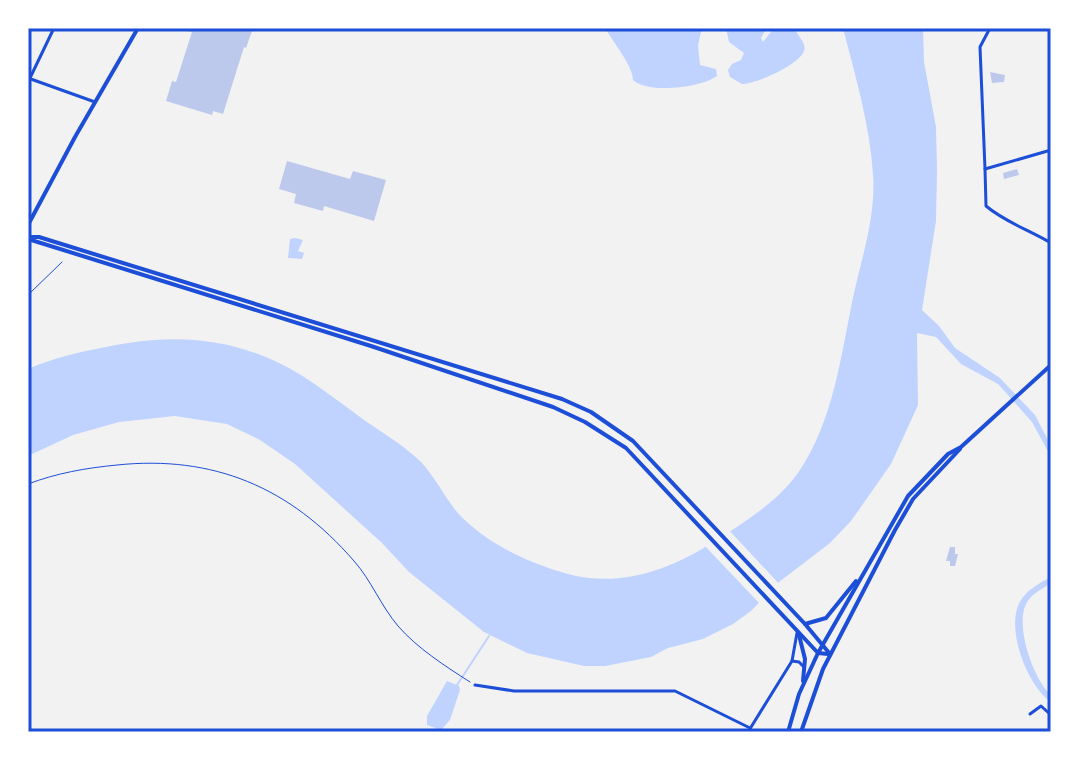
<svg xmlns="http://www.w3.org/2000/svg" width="1079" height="760" font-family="'Golos Text',sans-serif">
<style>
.water{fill:#bfd3fe}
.pier{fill:#f2f2f2}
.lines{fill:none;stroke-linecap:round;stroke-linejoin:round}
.stream{stroke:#bfd3fe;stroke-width:2}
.building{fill:#bdc9ec}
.path{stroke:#1d4ed8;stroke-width:1}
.minor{stroke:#1d4ed8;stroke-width:3}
.secondary{stroke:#1d4ed8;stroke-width:4}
.primary{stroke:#1d4ed8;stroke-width:4}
.neatline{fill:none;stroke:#1d4ed8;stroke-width:3}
</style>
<rect width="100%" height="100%" fill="#f2f2f2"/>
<g class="water">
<path d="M605 28H702L698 45 700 65 716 69 717 76C700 88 648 94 633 80 633 66 613 42 605 28Z"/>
<path d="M726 28H767L761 38 763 42 774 28H795C797 36 807 43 804 51 799 65 756 84 742 84L730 77 728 70 732 64 741 60 744 53 729 42Z"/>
<path d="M843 28H923L924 62 936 127 937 170 936 221 922 310 939 326 955 348 1000 378 1035 415 1051 446V457L1032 422 998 384 961 364 936 337 917 333 918 405 891 464 851 521 830 543 779 582 751 611 733 624 703 639 668 648 651 657 605 666H584L527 653 484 632 409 572 382 543 295 464 260 440 227 424 175 416 119 422 73 435 28 456V369C53 358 79 352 106 347 175 332 239 337 301 375 320 387 338 401 356 414 377 430 403 444 421 462 435 477 444 496 457 512 485 543 528 563 568 574 621 588 670 570 715 541 745 522 777 502 798 473 834 421 841 354 854 293 863 254 876 214 873 174 870 125 855 75 843 28Z"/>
<path d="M295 238 303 240 298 251 304 253 302 259 288 258 290 239Z"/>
<path d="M1051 577V583C1042 589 1031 594 1026 604 1015 626 1033 679 1051 695V702C1027 686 1004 626 1021 600 1028 589 1040 583 1051 577Z"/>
<path d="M447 681 459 686 460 690 450 720 441 730 427 725V716Z"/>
</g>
<path class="pier" d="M727 528 781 586 762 606 703 544Z"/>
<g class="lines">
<path class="stream" d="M457 685 489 636"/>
</g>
<g class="building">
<path d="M188 28H253L246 48 244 47 223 114 213 111 212 115 166 101 172 81 176 82 192 32 187 31Z"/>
<path d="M990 72 1005 75 1004 82 992 83Z"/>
<path d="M287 161 350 179 353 171 386 180 374 221 324 206 323 211 294 203 296 194 279 189Z"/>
<path d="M1017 169 1019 175 1004 179 1003 173Z"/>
<path d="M950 547H955V554H958L955 566H950V561H946Z"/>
</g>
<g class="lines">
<g class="path">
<path d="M28 295 62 262"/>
<path d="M28 484C57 473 86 468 117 465 213 455 290 487 354 561 371 580 381 606 398 626 417 648 445 666 470 682"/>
</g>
<g class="minor">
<path d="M1036 28 1051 30"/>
<path d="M28 78 95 102"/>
<path d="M30 78 54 28"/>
<path d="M1051 150 985 169 986 206C1005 222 1029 230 1051 243"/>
<path d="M985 169 980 47 990 28"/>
<path d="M792 661 799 662 804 667"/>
<path d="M475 685 514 691H675L750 728"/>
<path d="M1030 714 1041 706 1051 715"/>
<path d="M748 732 792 661 797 633"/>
</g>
<path class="secondary" d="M28 225 75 137 138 28"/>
<g class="primary">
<path d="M28 237H39L562 399 591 412 633 441 805 624 830 654"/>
<path d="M28 239 371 346 553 407 585 422 626 448 818 653 828 654"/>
<path d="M805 624 826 618 856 581"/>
<path d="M799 635 805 659 803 681"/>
<path d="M788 732 799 694 818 653 908 496 948 454 961 447 1051 365"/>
<path d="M801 732 823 669 895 530 913 499 960 449"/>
</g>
</g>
<rect width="1079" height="760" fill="none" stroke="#ffffff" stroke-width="60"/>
<rect x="30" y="30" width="1019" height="700" class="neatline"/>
</svg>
